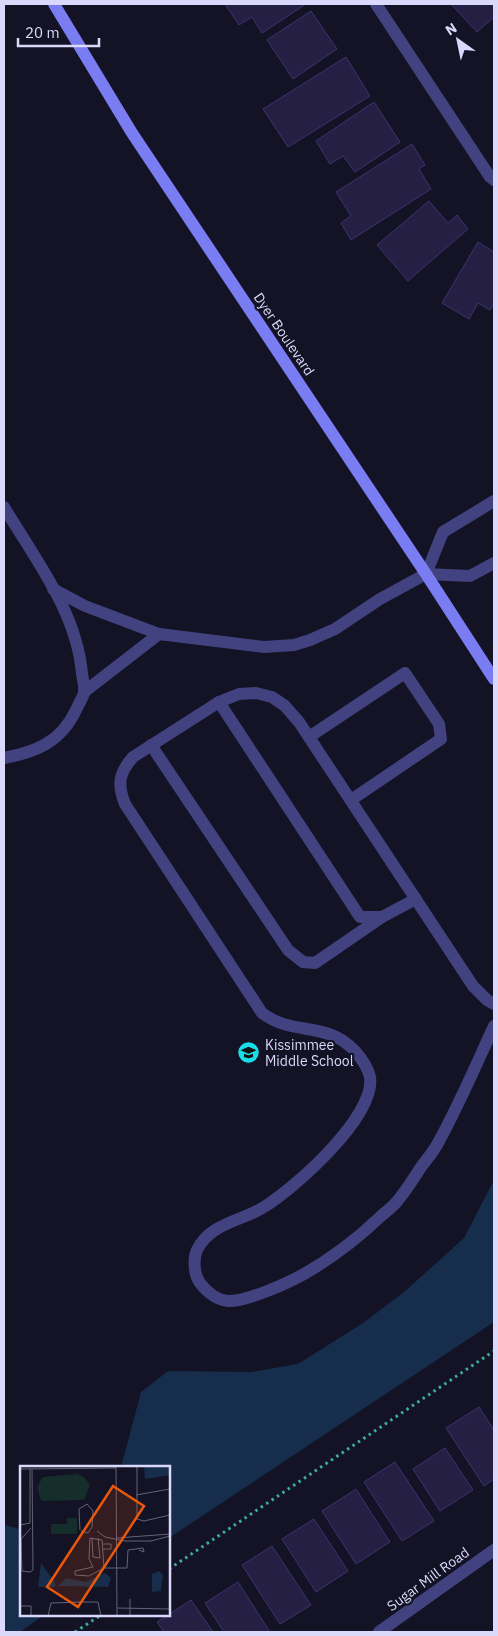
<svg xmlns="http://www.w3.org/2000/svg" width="498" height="1636" font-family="'IBM Plex Sans',sans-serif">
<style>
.water{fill:#162d4b}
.building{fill:#251f44;stroke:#3c346e}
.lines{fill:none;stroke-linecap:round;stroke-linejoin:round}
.path{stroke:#3caca0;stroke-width:3;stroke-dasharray:2.5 4;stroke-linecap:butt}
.lane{stroke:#41427f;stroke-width:12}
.street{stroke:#41427f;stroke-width:12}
.secondary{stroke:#7a7df2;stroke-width:12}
.labels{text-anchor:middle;stroke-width:4.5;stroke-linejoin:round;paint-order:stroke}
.street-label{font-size:14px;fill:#dbd9fb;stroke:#141225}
.poi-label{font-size:14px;fill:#dbd9fb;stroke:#141225;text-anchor:start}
.inset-road{fill:none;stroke:#64627b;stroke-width:1}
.view{fill:#e8590c;fill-opacity:0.15;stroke:#e8590c;stroke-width:2.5}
.inset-edge{fill:none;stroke:#dbd9fb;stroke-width:2.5}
</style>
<rect width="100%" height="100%" fill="#141225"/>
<g class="water">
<path d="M494 1180V1322L169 1538V1467H121L141 1392 168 1371 251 1372 298 1364 363 1323 404 1292 464 1238Z"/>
<path d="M4 1525 21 1529V1615H44L20 1632H4Z"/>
</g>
<g class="building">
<path d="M225 4H306L262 33 252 17 239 25Z"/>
<path d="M451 4H494V17L477 32Z"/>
<path d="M311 11 337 49 293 79 267 40Z"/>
<path d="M346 57 370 96 288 147 263 109Z"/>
<path d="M374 102 400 142 355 172 343 156 330 164 316 141Z"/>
<path d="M412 144 425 165 419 169 431 189 351 240 341 223 351 216 336 192Z"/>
<path d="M429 201 448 223 457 215 468 229 408 281 377 245Z"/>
<path d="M478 242 494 252V303L490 310 478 303 469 319 442 303Z"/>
<path d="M479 1407 494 1430V1479L484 1486 446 1428Z"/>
<path d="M445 1448 473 1490 440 1511 413 1469Z"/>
<path d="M395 1462 434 1521 402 1541 364 1482Z"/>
<path d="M356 1489 390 1542 356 1564 322 1511Z"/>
<path d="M314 1519 348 1571 316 1592 282 1539Z"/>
<path d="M272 1546 311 1605 280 1624 242 1565Z"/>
<path d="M238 1582 270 1632H224L205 1603Z"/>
<path d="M191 1600 213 1632H164L157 1622Z"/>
</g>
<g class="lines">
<g class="path">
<path d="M169 1569 494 1351"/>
<path d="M75 1632 101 1615"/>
</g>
<g class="lane">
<path d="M4 507C35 559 77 612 82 674 83 680 85 687 84 693 82 699 78 705 76 710 61 742 36 752 4 758"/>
<path d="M53 589 85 606 159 634 84 692"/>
<path d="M159 634 264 647 294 645 310 640 335 629 380 599 426 574"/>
<path d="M219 702 360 917H382L416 899"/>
<path d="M309 737 405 673 439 724 441 739 351 800"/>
<path d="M151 745 288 950 303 962 315 963 382 917"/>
<path d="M494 1004 487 1000 473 986 299 722 285 706 272 697 256 693 239 694 219 702 133 757C119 773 117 784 125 804L262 1013C294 1037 326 1020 355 1051 362 1059 368 1068 370 1077 376 1116 295 1188 264 1207 242 1221 210 1223 197 1250 193 1259 194 1275 200 1283 207 1292 216 1300 228 1301 246 1302 288 1283 304 1274 332 1258 357 1239 380 1217 387 1211 394 1206 399 1199 407 1189 414 1178 421 1167 427 1159 434 1151 438 1143 459 1105 476 1065 494 1026"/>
</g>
<g class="street">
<path d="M376 4 490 177 494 180"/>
<path d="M494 501 443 532 426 574 470 576 494 563"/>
<path d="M379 1632 494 1550"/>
</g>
<path class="secondary" d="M54 4 132 133 426 574 494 679"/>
</g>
<defs>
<symbol id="school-disc" viewBox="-11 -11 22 22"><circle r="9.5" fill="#19dee8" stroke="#141225"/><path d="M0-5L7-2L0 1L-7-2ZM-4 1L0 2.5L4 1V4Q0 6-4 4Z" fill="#111"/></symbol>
</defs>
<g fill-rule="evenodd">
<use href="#school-disc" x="236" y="1040" width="25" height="25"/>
</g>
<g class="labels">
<g class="street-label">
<text transform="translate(284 334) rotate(56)" y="5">Dyer Boulevard</text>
<text transform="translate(428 1579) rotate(-36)" y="5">Sugar Mill Road</text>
</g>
<g class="poi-label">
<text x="265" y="1050">Kissimmee<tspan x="265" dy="16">Middle School</tspan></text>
</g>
</g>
<g transform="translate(20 1466)">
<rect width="150" height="150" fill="#141225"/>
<path d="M57 8 64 11 70 19 64 34 21 35 17 21 23 11ZM47 52H57V68H31V58H47Z" fill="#152e2c"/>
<path d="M124 0H150V9L125 13ZM21 97 36 118 35 121H18ZM139 105 143 109 141 125 132 126V108ZM85 107 91 112 88 121 38 120 46 112 66 116Z" fill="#162d4b"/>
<path class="inset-road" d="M96 0 97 150M117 0V53L124 55 150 49M0 3 96 2M116 29 150 23M0 59 10 57V3M60 64 59 43 67 38 73 45 72 61 68 67 61 65M77 65 85 71 104 75H131L150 70M72 72 73 91 80 92M78 72 80 92M97 72 150 68M83 78H91V83H83M84 102 82 74 70 72 69 93 73 101 55 105V109L69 110 84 102H107L108 84 123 82 124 86 119 84M10 106 13 104 12 3M10 106 2 105 1 73 11 62M0 140H11V150M97 142 150 143M28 150 31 137 61 136H78L81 150M110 150V133"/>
<path class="view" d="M93 20 124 40 58 141 27 121Z"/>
<rect width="150" height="150" class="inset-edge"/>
</g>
<rect width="498" height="1636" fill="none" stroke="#dbd9fb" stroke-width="10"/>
<g transform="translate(458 40) rotate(327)" stroke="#141225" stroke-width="4" paint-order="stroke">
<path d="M0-4L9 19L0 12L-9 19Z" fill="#dbd9fb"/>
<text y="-8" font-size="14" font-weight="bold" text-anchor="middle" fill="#dbd9fb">N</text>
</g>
<path d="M18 38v8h81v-8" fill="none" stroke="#dbd9fb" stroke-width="2.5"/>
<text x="25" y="38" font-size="15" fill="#dbd9fb" stroke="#141225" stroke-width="4" paint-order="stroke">20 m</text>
</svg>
